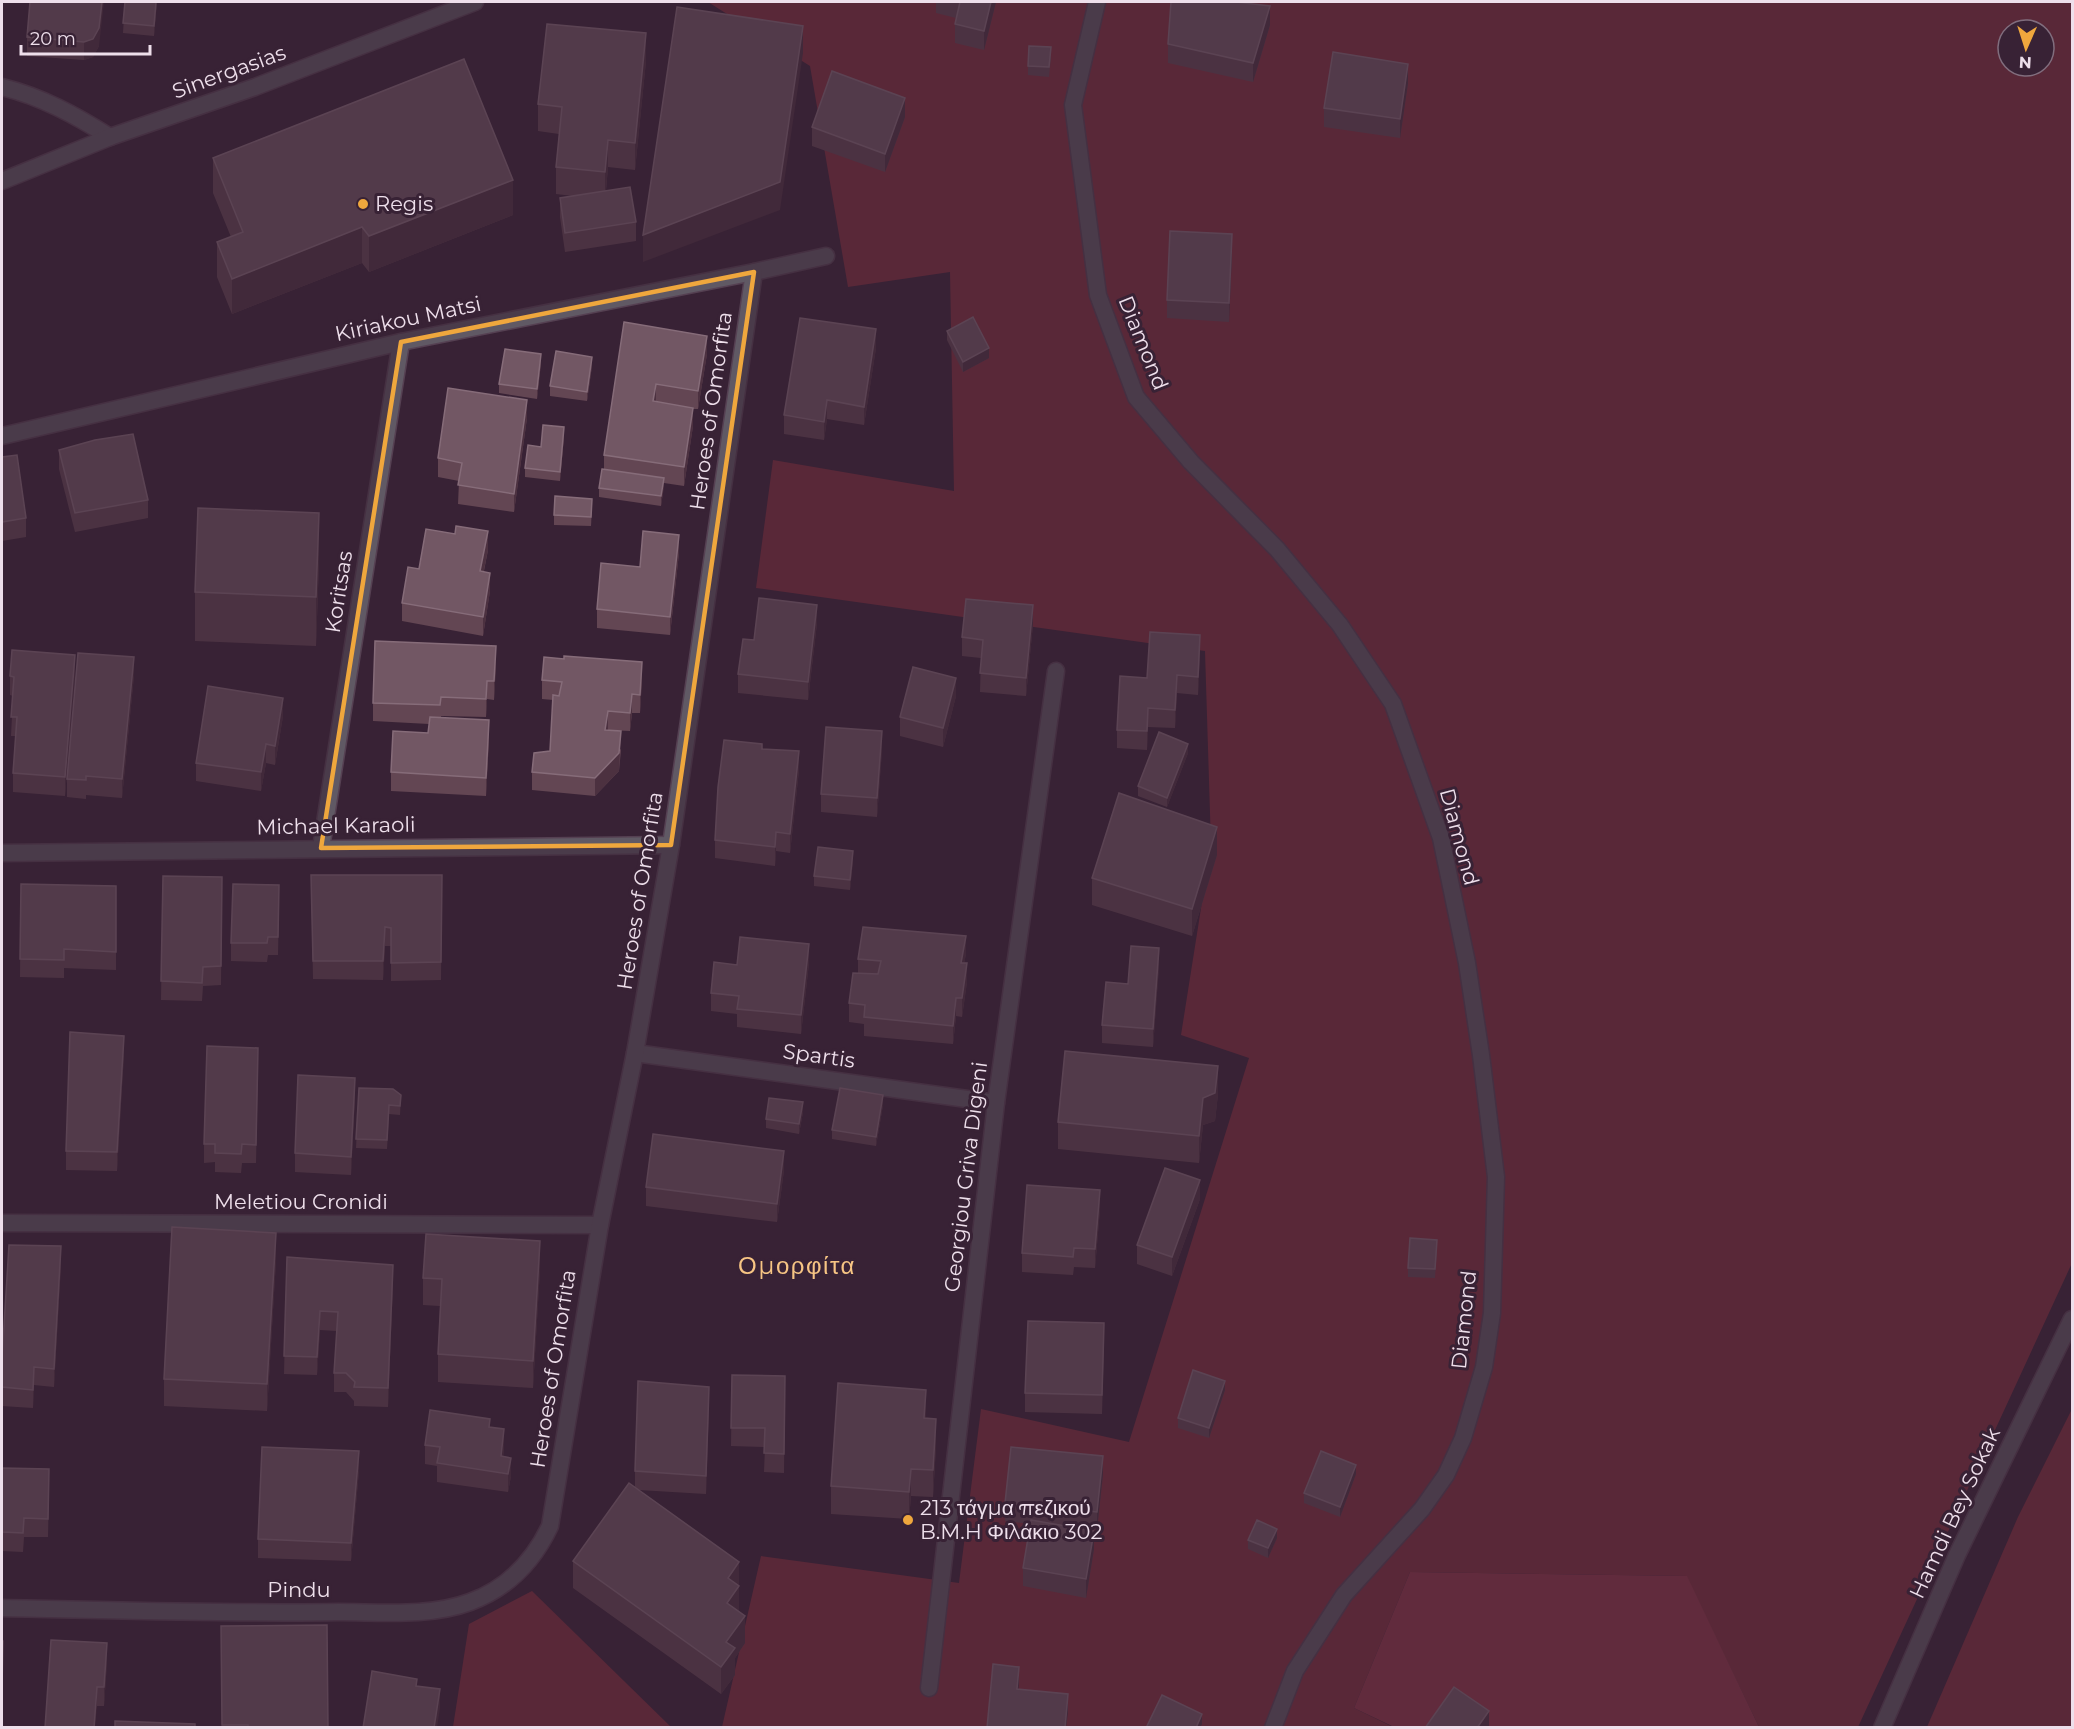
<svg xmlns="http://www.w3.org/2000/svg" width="2074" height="1729" font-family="Montserrat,sans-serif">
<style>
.green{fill:#812f3d;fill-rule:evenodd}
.forest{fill:#923747}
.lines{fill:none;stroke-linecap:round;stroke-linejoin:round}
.minor-casing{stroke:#554052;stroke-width:19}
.tertiary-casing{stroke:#554052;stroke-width:19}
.minor{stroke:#605964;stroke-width:16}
.tertiary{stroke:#605964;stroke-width:16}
.wall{fill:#634653}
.shaded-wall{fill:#4c3140}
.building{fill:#725764;stroke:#866c79;stroke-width:1.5}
.marked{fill:none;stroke:#efa73d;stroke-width:4.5;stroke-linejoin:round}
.poi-dot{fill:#efa73d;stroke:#382235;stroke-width:2}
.labels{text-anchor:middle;stroke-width:6;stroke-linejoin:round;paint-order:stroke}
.street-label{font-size:21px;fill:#eedfeb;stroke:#382235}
.poi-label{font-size:21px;fill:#eedfeb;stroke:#382235;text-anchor:start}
.quarter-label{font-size:24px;letter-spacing:1.5px;fill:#f7c584;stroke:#382235}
</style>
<rect width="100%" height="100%" fill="#382235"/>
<g class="green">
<path d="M708 2H2072V1263L1858 1727H1759L1686 1576 1410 1572 1354 1708 1393 1727H722L761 1556 959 1583 981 1409 1129 1442 1249 1058 1181 1035 1211 845 1205 651 756 588 773 460 954 491 950 272 848 287 810 66ZM2008 30H2044V66H2008Z"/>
<path d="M2072 1409V1727H1927L2018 1517Z"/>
<path d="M532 1591 671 1727H453L469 1624Z"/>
</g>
<path class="forest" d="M1410 1572 1687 1576 1759 1727H1394L1354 1708Z"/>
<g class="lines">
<defs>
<g id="minor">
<path d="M1097 2 1073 105 1098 295 1136 397 1191 462 1277 549 1340 625 1393 704 1441 838 1467 963 1481 1055 1496 1177 1492 1313 1484 1367 1463 1438 1446 1475 1422 1509 1344 1595 1295 1671 1273 1728"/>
<path d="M2 87C42 97 75 115 110 137"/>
<path d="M2 181 110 137 255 87 475 2"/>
<path d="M2 436 401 342 754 272 826 256"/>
<path d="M321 848 401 342"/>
<path d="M2 853 671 845"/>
<path d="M635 1053 996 1103"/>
<path d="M2 1223 600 1225"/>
<path d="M2 1608C114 1610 226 1614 339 1612 381 1612 430 1617 470 1602 508 1588 533 1562 550 1526L600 1225 635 1053 671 845 754 272"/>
<path d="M929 1688 996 1103 1056 671"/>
</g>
<path id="tertiary" d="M1882 1728 1957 1555 2072 1319"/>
</defs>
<use href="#minor" class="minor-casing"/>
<use href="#tertiary" class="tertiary-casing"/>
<use href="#minor" class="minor"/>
<use href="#tertiary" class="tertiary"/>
</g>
<g class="wall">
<path d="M30 2 99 46 93 57 84 60 27 56V37Z"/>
<path d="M125 2H157L154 36 123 33Z"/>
<path d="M936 2H996L984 50 955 43V24L956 18 936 13Z"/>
<path d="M1270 25 1253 82 1168 63V44Z"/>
<path d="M1051 57 1049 77 1028 75V66Z"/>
<path d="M646 61 635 170 608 167 606 191 636 222V241L565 252 560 217V198L573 196 556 194V167L559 134 538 131V104Z"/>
<path d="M1408 83 1400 138 1324 127V108Z"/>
<path d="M905 117 885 172 812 146V127Z"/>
<path d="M213 158 513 215 369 272 362 263 232 314 217 277V242L231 237 213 193Z"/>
<path d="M1232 253 1229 322 1167 318V300Z"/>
<path d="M624 322 707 354 698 409H693V426L684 486 664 483 661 506 599 497V488L604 469V455Z"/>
<path d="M947 331 989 358 963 372 947 340Z"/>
<path d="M876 348 864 425 827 419 824 440 784 434V415Z"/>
<path d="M541 363 537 399 499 393V384Z"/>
<path d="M592 366 587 401 550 396V386Z"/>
<path d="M527 418 514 512 458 504 459 481 438 477V458Z"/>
<path d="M564 437 560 481 525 477V468L541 447Z"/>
<path d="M59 450 148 500V518L75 532 59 469Z"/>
<path d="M2 457 26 518V537L2 541Z"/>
<path d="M592 508 591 526 554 525V515Z"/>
<path d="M488 550 484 571 490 591 483 636 402 621V603L419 569Z"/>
<path d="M679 553 670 635 597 628V609L640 567Z"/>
<path d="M319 561 316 646 195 641V592Z"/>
<path d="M817 623 808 700 738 693V674L754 640Z"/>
<path d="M1033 624 1026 696 980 692 981 658 962 656V637Z"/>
<path d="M1200 653 1198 695 1177 693 1175 728 1148 727 1147 750 1117 748V730L1147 678Z"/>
<path d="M496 665 494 700 487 699 486 717 441 716V718L489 739 486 796 391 791V772L428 733 429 724 373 721V703Z"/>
<path d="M75 673 65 796 13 792V773L16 736H11L13 696 10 695V676Z"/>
<path d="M134 675 122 798 86 795V799L67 797V779Z"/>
<path d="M542 680H642L640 713H632L630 731 608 730 621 750 619 771 595 796 532 790V772L550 751 553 700 542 699Z"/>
<path d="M956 696 943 747 900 736V717Z"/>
<path d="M283 716 275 765 266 763 261 791 196 781V763Z"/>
<path d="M762 749 799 770 790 853 776 851 775 866 715 858V840Z"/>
<path d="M882 750 877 817 821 812V794Z"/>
<path d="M1188 753 1167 807 1138 796V786Z"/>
<path d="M1217 855 1192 936 1092 905V878Z"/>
<path d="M853 861 850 890 814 886V876Z"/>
<path d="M311 875H442L441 980 391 981V946H385L383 980 313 979Z"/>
<path d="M163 876 222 877 221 985 203 986 202 1001 161 1000Z"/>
<path d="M21 884 116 886V970L64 968V978L20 977Z"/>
<path d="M279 904 278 955H268L267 962 231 961V943Z"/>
<path d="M966 954 964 963 967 982 962 1017 956 1016 953 1044 864 1036V1024L849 1022V1003L858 973V959Z"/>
<path d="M809 963 801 1034 737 1027V1014L711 1011V993L737 965Z"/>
<path d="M1159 966 1153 1047 1102 1043V1025Z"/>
<path d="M124 1054 117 1171 66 1170V1151Z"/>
<path d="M258 1066 256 1163H242L241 1173 215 1172V1162L204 1163V1144Z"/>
<path d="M359 1088 401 1095 400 1115 389 1114 387 1149 356 1148Z"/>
<path d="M1218 1094 1215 1121 1203 1125 1199 1163 1058 1149V1122Z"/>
<path d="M355 1096 351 1175 295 1172V1153Z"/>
<path d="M883 1105 876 1146 832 1139V1130Z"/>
<path d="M803 1112 799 1134 766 1128V1119Z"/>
<path d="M784 1170 777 1222 646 1206V1187Z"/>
<path d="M1200 1199 1172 1276 1137 1264V1245Z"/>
<path d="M1100 1209 1095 1268 1074 1267 1073 1275 1022 1272V1253Z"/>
<path d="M1437 1249 1435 1278 1408 1277V1268Z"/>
<path d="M287 1257 393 1284 388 1407 354 1406V1401L346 1392H334V1373L337 1331 320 1330 317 1375 284 1374Z"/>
<path d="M276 1260 267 1411 164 1406V1379Z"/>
<path d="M61 1265 54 1387 34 1385 33 1408 2 1406V1357Z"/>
<path d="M540 1269 533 1388 438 1382V1354L440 1306 423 1305V1278Z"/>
<path d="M1104 1342 1102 1414 1025 1412V1393Z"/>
<path d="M732 1375 785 1376 784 1473 764 1472 765 1447 731 1446Z"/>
<path d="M1225 1390 1209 1438 1178 1428V1418Z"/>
<path d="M709 1405 706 1494 639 1490 739 1589V1611L745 1643 735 1658V1675L721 1694 573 1588V1561L635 1487V1471Z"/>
<path d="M926 1419 936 1446 933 1497 911 1496 909 1519 831 1514V1486Z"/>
<path d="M490 1427 504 1448 503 1457 511 1476 508 1492 437 1482V1466L425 1464V1445Z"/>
<path d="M2 1468 49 1488 48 1537H24L23 1552 2 1551Z"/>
<path d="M359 1470 351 1561 258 1558V1539Z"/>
<path d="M1103 1474 1097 1530 1082 1529 1094 1549 1086 1598 1023 1586V1568L1031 1524 1005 1521V1503Z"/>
<path d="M1356 1474 1340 1517 1304 1503V1493Z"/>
<path d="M1277 1538 1268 1558 1248 1549V1540Z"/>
<path d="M221 1626 328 1728H222Z"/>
<path d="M107 1662 104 1706H97L45 1728Z"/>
</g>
<g class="shaded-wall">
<path d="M102 2H104L99 46 93 57 84 60V42Z"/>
<path d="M156 2H157L154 36V26Z"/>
<path d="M991 2H996L984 50V31Z"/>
<path d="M1270 6V25L1253 82V63Z"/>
<path d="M803 26V53L780 210 643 262V235Z"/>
<path d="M646 33V61L635 170V143Z"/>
<path d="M1408 64V83L1400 138V119Z"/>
<path d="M905 98V117L885 172V154Z"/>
<path d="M608 140V167L605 199V172Z"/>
<path d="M513 180V215L369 272V236Z"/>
<path d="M362 227V263L232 314V279Z"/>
<path d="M1232 234V253L1229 322V303Z"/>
<path d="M876 329V348L864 425V407Z"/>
<path d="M707 336V354L698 409V391Z"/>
<path d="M989 348V358L963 372V362Z"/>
<path d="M541 354V363L537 399V389Z"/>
<path d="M592 357V366L587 401V392Z"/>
<path d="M656 384V402L653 401Z"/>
<path d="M527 400V418L514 512V494Z"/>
<path d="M827 400V419L824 440V422Z"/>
<path d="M693 408V426L684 486V467Z"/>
<path d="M564 427V437L560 481V472Z"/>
<path d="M664 478V487L661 506V496Z"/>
<path d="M319 513V561L316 646V597Z"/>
<path d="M488 531V550L480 589V571Z"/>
<path d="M679 535V553L670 635V617Z"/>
<path d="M490 573V591L483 636V617Z"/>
<path d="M817 605V623L808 700V682Z"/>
<path d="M1033 605V624L1026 696V678Z"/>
<path d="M1200 635V653L1198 695V677Z"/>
<path d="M496 646V665L494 700V681Z"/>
<path d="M75 655V673L65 796V777Z"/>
<path d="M134 657V675L122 798V779Z"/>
<path d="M642 662V680L640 713V695Z"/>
<path d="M1177 675V693L1175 728V710Z"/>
<path d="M956 678V696L943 747V728Z"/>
<path d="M487 681V699L486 717V699Z"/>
<path d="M632 694V713L630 731V713Z"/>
<path d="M283 698V716L275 765V746Z"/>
<path d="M1148 708V727L1147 750V731Z"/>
<path d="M608 711V730H605Z"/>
<path d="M489 720V739L486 796V778Z"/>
<path d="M621 731 619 771 595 796V778Z"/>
<path d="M882 731V750L877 817V798Z"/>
<path d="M266 744V763L261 791V772Z"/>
<path d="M1188 744V753L1167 807V798Z"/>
<path d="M799 751V770L790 853V834Z"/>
<path d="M1217 827V855L1192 936V909Z"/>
<path d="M776 832V851L775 866V847Z"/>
<path d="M853 851V861L850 890V880Z"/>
<path d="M385 927V946L383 980V961Z"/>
<path d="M966 936V954L961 982V963Z"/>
<path d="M809 944V963L801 1034V1015Z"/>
<path d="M1159 948V966L1153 1047V1029Z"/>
<path d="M967 963V982L962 1017V998Z"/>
<path d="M956 998V1016L953 1044V1026Z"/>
<path d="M124 1036V1054L117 1171V1152Z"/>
<path d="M1218 1066V1094L1215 1121 1203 1125 1199 1163V1136L1203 1098Z"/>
<path d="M355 1078V1096L351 1175V1157Z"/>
<path d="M883 1095V1105L876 1146V1137Z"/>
<path d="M803 1102V1112L799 1134V1124Z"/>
<path d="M784 1151V1170L777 1222V1204Z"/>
<path d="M1200 1180V1199L1172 1276V1257Z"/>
<path d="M1100 1190V1209L1095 1268V1249Z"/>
<path d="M276 1233V1260L267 1411V1384Z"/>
<path d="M540 1241V1269L533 1388V1361Z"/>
<path d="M61 1246V1265L54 1387V1369Z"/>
<path d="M393 1265V1284L388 1407V1388Z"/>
<path d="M320 1311V1330L317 1375V1357Z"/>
<path d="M34 1367V1385L33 1408V1390Z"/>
<path d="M1225 1381V1390L1209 1438V1428Z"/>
<path d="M709 1387V1405L706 1494V1476Z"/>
<path d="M926 1390V1417L924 1446V1418Z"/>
<path d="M936 1419V1446L933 1497V1470Z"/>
<path d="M504 1429V1448L501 1475V1456Z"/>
<path d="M359 1451V1470L351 1561V1543Z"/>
<path d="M1103 1456V1474L1097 1530V1512Z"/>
<path d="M511 1458V1476L508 1492V1474Z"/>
<path d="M1356 1465V1474L1340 1517V1507Z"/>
<path d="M911 1469V1496L909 1519V1492Z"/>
<path d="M1277 1529V1538L1268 1558V1548Z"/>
<path d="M1094 1531V1549L1086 1598V1579Z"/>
<path d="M739 1562V1613L727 1603 728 1578Z"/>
<path d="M745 1616V1643L735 1658V1675L721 1694V1667L726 1642Z"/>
<path d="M107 1643V1662L104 1706V1687Z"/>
<path d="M1019 1667V1685L1017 1707V1689Z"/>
<path d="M97 1687V1706L95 1728H94Z"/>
<path d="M440 1689V1708L437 1728H434Z"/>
<path d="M1068 1694V1713L1066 1728H1065Z"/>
<path d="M1489 1711V1728H1477Z"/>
<path d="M1202 1714V1724L1200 1728H1196Z"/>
</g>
<g class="building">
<path d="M30 2H102L99 28 93 39 84 42 27 37Z"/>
<path d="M125 2H156L154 26 123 23Z"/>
<path d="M960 2H991L984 31 955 24Z"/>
<path d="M1171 2H1236L1270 6 1253 63 1168 44Z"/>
<path d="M677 7 803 26 780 182 643 235Z"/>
<path d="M547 24 646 33 635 143 608 140 605 172 556 167 562 107 538 104Z"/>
<path d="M1029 46 1051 47 1049 67 1028 66Z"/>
<path d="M1333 52 1408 64 1400 119 1324 108Z"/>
<path d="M464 59 513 180 369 236 362 227 232 279 217 242 243 232 213 158Z"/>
<path d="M832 71 905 98 885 154 812 127Z"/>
<path d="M630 187 636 222 565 233 560 198Z"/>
<path d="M1170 231 1232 234 1229 303 1167 300Z"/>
<path d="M973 317 989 348 963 362 947 331Z"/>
<path d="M800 318 876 329 864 407 827 400 824 422 784 415Z"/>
<path d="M624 322 707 336 698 391 656 384 653 401 693 408 684 467 604 455Z"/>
<path d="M505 349 541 354 537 389 499 384Z"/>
<path d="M556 351 592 357 587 392 550 386Z"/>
<path d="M448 388 527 400 514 494 458 485 462 463 438 458Z"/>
<path d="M543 425 564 427 560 472 525 468 528 445 541 447Z"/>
<path d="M133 434 148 500 75 513 59 450 95 440Z"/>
<path d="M17 455 26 518 2 522V457Z"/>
<path d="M602 469 664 478 661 496 599 488Z"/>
<path d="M555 496 592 499 591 517 554 515Z"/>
<path d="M198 508 319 513 316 597 195 592Z"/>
<path d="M456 526 488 531 480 571 490 573 483 617 402 603 408 567 419 569 426 529 455 534Z"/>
<path d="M643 531 679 535 670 617 597 609 601 563 640 567Z"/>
<path d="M759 598 817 605 808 682 738 674 743 639 754 640Z"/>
<path d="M966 599 1033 605 1026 678 980 673 983 640 962 637Z"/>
<path d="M1150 632 1200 635 1198 677 1177 675 1175 710 1148 708 1147 731 1117 730 1120 676 1147 678Z"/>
<path d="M375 641 496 646 494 681H487L486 699 441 697 440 705 373 703Z"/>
<path d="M12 650 75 655 65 777 13 773 17 717H11L14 677 10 676Z"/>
<path d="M78 653 134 657 122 779 86 776V780L67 779Z"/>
<path d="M564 656 642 662 640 695 632 694 630 713 608 711 605 730 621 731 619 753 595 778 532 772 534 753 550 751 553 695 559 696 562 682 542 680 544 657 564 659Z"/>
<path d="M913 667 956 678 943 728 900 717Z"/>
<path d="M208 686 283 698 275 746 266 744 261 772 196 763Z"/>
<path d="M430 717 489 720 486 778 391 772 393 731 428 733Z"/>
<path d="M826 727 882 731 877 798 821 794Z"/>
<path d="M1159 732 1188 744 1167 798 1138 786Z"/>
<path d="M724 740 762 744V749L799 751 790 834 776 832 775 847 715 840 718 787Z"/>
<path d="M1119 793 1217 827 1192 909 1092 878Z"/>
<path d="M818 847 853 851 850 880 814 876Z"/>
<path d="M311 875H442L441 962 391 963V928L385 927 383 961H313Z"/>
<path d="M163 876 222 877 221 966 203 967 202 983 161 981Z"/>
<path d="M21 884 116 886V952L64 949V960L20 959Z"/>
<path d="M233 884 279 885 278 937H268L267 943H231Z"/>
<path d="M863 927 966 936 961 963H967L962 998H956L953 1026 864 1017 865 1005 849 1003 853 973 878 974 881 961 858 959Z"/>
<path d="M740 937 809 944 801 1015 737 1009 739 996 711 993 714 962 737 965Z"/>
<path d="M1131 946 1159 948 1153 1029 1102 1025 1106 982 1128 984Z"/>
<path d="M70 1032 124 1036 117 1152 66 1151Z"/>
<path d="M207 1046 258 1048 256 1145 242 1144 241 1154 215 1153V1144H204Z"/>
<path d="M1065 1051 1218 1066 1215 1093 1203 1098 1199 1136 1058 1122Z"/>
<path d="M298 1075 355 1078 351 1157 295 1153Z"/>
<path d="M359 1088 393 1089 401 1095 400 1106 389 1105 387 1140 356 1139Z"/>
<path d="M840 1088 883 1095 876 1137 832 1130Z"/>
<path d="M769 1098 803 1102 799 1124 766 1119Z"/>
<path d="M653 1134 784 1151 777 1204 646 1187Z"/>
<path d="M1165 1168 1200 1180 1172 1257 1137 1245Z"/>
<path d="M1027 1185 1100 1190 1095 1249 1074 1248 1073 1257 1022 1253Z"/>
<path d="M172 1227 276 1233 267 1384 164 1379Z"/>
<path d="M426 1234 540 1241 533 1361 438 1354 442 1279 423 1278Z"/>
<path d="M1410 1238 1437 1240 1435 1269 1408 1268Z"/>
<path d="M9 1245 61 1246 54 1369 34 1367 33 1390 2 1387V1357Z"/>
<path d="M287 1257 393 1265 388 1388 354 1387 355 1382 346 1373H334L338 1312 320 1311 317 1357 284 1356Z"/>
<path d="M1028 1321 1104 1323 1102 1395 1025 1393Z"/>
<path d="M1193 1370 1225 1381 1209 1428 1178 1418Z"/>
<path d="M732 1375 785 1376 784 1454 764 1453 765 1428H731Z"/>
<path d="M638 1381 709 1387 706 1476 635 1471Z"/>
<path d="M838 1383 926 1390 924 1418 936 1419 933 1470 911 1469 909 1492 831 1486Z"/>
<path d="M430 1410 490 1419 489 1427 504 1429 501 1456 511 1458 508 1474 437 1463 440 1447 425 1445Z"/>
<path d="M262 1447 359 1451 351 1543 258 1539Z"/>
<path d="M1011 1447 1103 1456 1097 1512 1005 1503Z"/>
<path d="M1321 1451 1356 1465 1340 1507 1304 1493Z"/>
<path d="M2 1468 49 1469 48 1519 24 1518 23 1533 2 1532Z"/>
<path d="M629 1483 739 1562 728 1578 739 1586 727 1603 745 1616 726 1642 735 1648 721 1667 573 1561Z"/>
<path d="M1031 1520 1094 1531 1086 1579 1023 1568Z"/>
<path d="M1257 1520 1277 1529 1268 1548 1248 1540Z"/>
<path d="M327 1625 328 1728H248V1725H222L221 1626Z"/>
<path d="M51 1640 107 1643 104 1687H97L94 1728H45Z"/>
<path d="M2 1641H3L2 1687Z"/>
<path d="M993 1664 1019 1667 1017 1689 1068 1694 1065 1728H987Z"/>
<path d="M372 1671 417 1679 416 1686 440 1689 434 1728H363Z"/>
<path d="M1454 1687 1489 1711 1477 1728H1425Z"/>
<path d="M1162 1695 1202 1714 1196 1728H1146Z"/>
<path d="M115 1721 195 1724V1728H115Z"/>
</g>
<path d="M0 0H2074V1729H0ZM754 272 671 845 321 848 401 342Z" fill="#382235" fill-opacity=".55" fill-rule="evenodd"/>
<path class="marked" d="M754 272 671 845 321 848 401 342Z"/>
<g class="poi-dot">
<circle cx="363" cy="204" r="6"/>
<circle cx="908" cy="1520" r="6"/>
</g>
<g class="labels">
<g class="street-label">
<text transform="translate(229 72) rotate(-20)" y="7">Sinergasias</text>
<text transform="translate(408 319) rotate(-12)" y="7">Kiriakou Matsi</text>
<text transform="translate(1143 343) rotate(68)" y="7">Diamond</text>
<text transform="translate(711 411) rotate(-82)" y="7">Heroes of Omorfita</text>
<text transform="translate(339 592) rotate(-81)" y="7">Koritsas</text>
<text transform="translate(336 826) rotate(-1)" y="7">Michael Karaoli</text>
<text transform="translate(1459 837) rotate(75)" y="7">Diamond</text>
<text transform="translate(640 891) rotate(-81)" y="7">Heroes of Omorfita</text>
<text transform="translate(819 1056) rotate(8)" y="7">Spartis</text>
<text transform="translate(966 1177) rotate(-83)" y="7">Georgiou Griva Digeni</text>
<text x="301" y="1209">Meletiou Cronidi</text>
<text transform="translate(1464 1320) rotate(-84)" y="7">Diamond</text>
<text transform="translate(553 1369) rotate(-81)" y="7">Heroes of Omorfita</text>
<text transform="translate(1955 1513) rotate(-65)" y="7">Hamdi Bey Sokak</text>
<text x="299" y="1597">Pindu</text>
</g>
<g class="poi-label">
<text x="375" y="211">Regis</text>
<text x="920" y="1515">213 τάγμα πεζικού<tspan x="920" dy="24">B.M.H Φιλάκιο 302</tspan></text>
</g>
<g class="quarter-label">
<text x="797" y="1274">Ομορφίτα</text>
</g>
</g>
<rect width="2074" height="1729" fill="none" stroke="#eedfeb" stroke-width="6"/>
<g transform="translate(2026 48) rotate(183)"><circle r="28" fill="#382235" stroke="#816e7e" stroke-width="1.5"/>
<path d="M0-4.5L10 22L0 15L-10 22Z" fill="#efa73d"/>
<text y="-9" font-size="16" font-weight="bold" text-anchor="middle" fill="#eedfeb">N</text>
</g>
<path d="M21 45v9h129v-9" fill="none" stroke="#eedfeb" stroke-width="3"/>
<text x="30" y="45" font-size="18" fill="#eedfeb" stroke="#382235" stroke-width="4.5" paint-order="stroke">20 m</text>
</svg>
